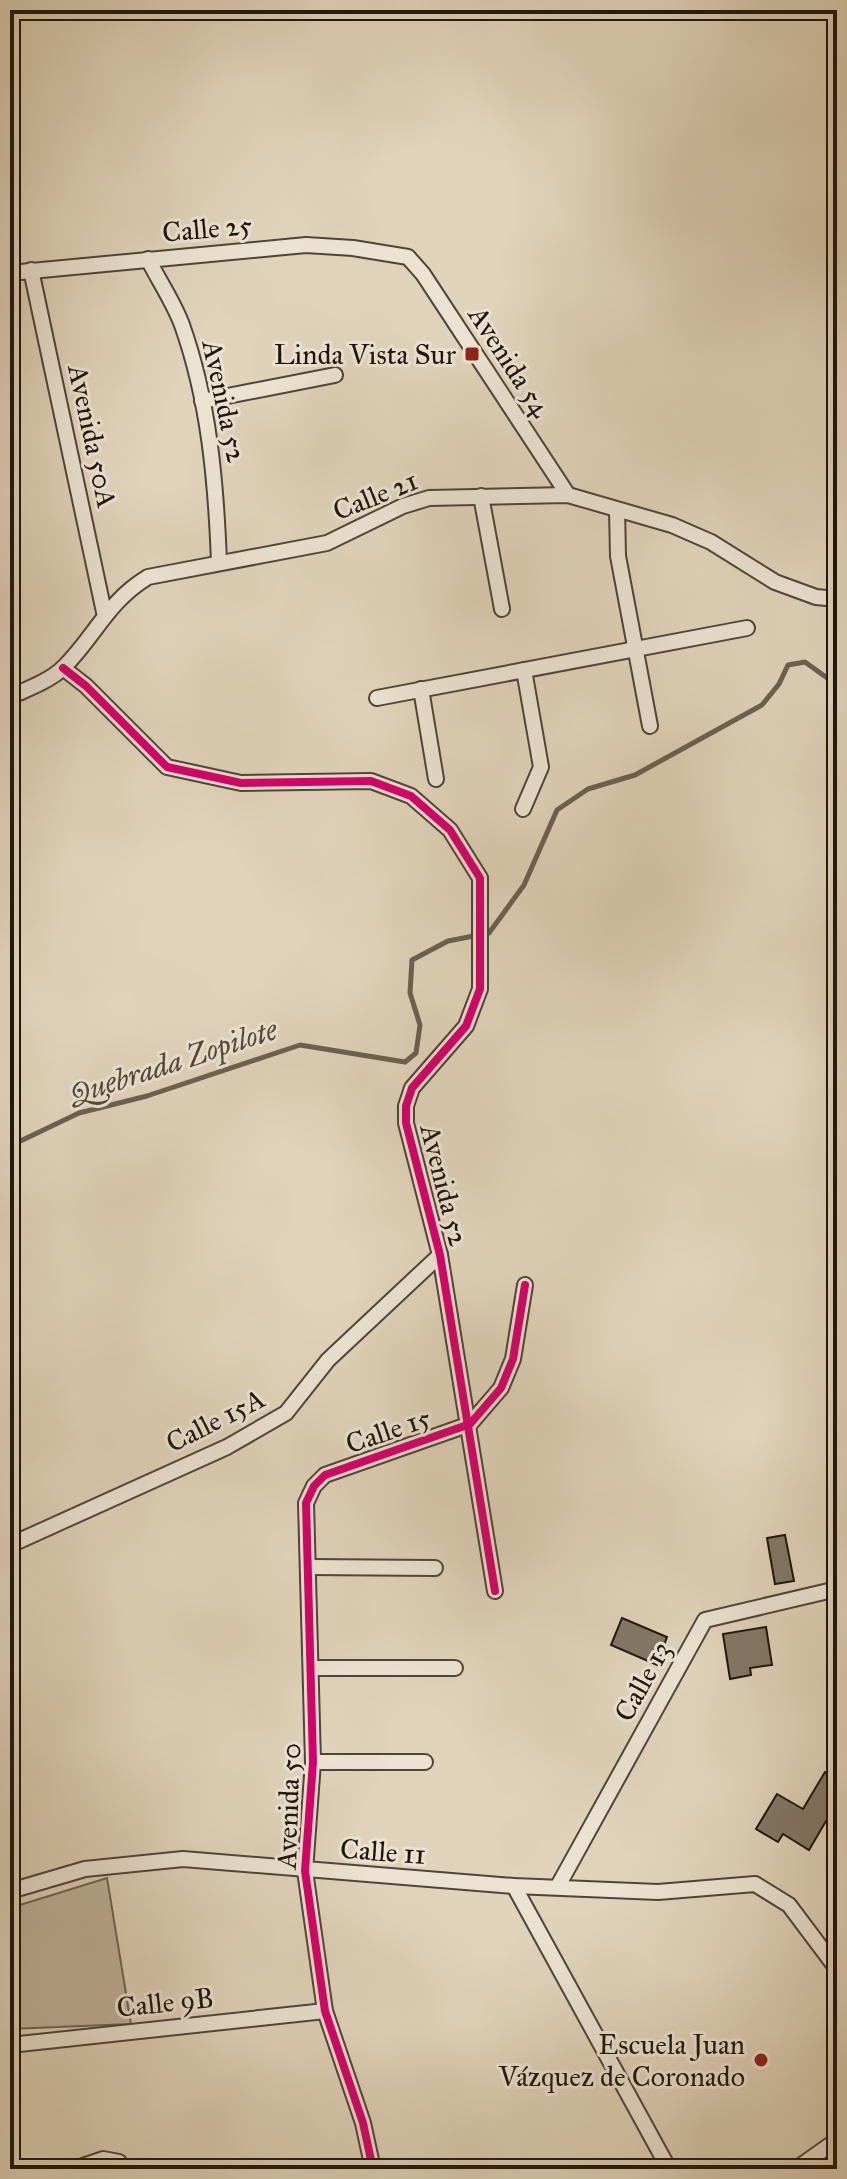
<svg xmlns="http://www.w3.org/2000/svg" width="847" height="2179" font-family="'IM FELL Great Primer',serif">
<style>
.green{fill:#bfb39d;stroke:#6f6455;stroke-width:2}
.lines{fill:none;stroke-linecap:round;stroke-linejoin:round}
.stream{stroke:#6b6051;stroke-width:5}
.building{fill:#837867;stroke:#1f150d;stroke-width:2}
.minor-casing{stroke:#4f4438;stroke-width:18}
.minor{stroke:#ebe2d2;stroke-width:14}
.cycleway-casing{stroke:#ebe2d2;stroke-width:13}
.cycleway{stroke:#d6006c;stroke-width:8}
.poi-dot{fill:#8f2418;stroke:#ebe2d2;stroke-width:3}
.labels{text-anchor:middle;stroke-width:6;stroke-linejoin:round;paint-order:stroke}
.street-label{font-size:28px;fill:#1f150d;stroke:#ebe2d2}
.poi-label{font-size:28px;fill:#1f150d;stroke:#ebe2d2;text-anchor:end}
.water-label{font-size:30px;font-style:italic;fill:#52473b;stroke:#ebe2d2}
</style>
<rect width="100%" height="100%" fill="#e0d3ba"/>
<filter id="stains"><feTurbulence type="fractalNoise" baseFrequency=".0025" numOctaves="4"/><feColorMatrix values="0 0 0 0 .2 0 0 0 0 .09 0 0 0 0 .02 0 0 0 .5 -.17"/></filter>
<radialGradient id="worn" r=".72"><stop offset=".6" stop-color="#630" stop-opacity="0"/><stop offset="1" stop-color="#630" stop-opacity=".3"/></radialGradient>
<path class="green" d="M107 1878 131 2024 10 2029V1908Z"/>
<g class="lines">
<path class="stream" d="M10 1146 79 1113 147 1096 300 1045 405 1062 416 1053 420 1025 410 993 412 960 448 941 489 933 524 885 557 810 588 789 635 775 762 705 779 684 788 665 805 662 837 685"/>
</g>
<g class="building">
<path d="M785 1535 794 1581 775 1584 767 1538Z"/>
<path d="M622 1618 667 1637 657 1665 611 1645Z"/>
<path d="M766 1627 772 1665 750 1668 751 1675 730 1679 723 1634Z"/>
<path d="M825 1772 837 1779V1836L826 1821 809 1850 783 1834 778 1842 756 1829 777 1794 803 1809Z"/>
</g>
<g class="lines">
<defs>
<g id="minor">
<path d="M148 259C159 281 174 303 182 325 209 401 216 482 219 562"/>
<path d="M31 270 104 612"/>
<path d="M10 273 306 245 353 248 408 257 423 274 568 495"/>
<path d="M202 401 335 375"/>
<path d="M481 496 502 609"/>
<path d="M617 510 618 556 650 726"/>
<path d="M63 668 86 686 167 767 241 783 371 781 411 796 450 830 480 878V989L466 1026 412 1088 406 1106V1123L440 1255 495 1591"/>
<path d="M421 689 436 779"/>
<path d="M10 697C27 689 50 681 64 667 96 635 107 602 148 577L327 543 403 506 429 498 568 495 672 525 711 542 775 582 816 597 837 599"/>
<path d="M377 698 747 628"/>
<path d="M523 809 541 767 524 670"/>
<path d="M10 1545 227 1447 286 1413 328 1360 440 1255"/>
<path d="M309 1567 435 1568"/>
<path d="M312 1668H455"/>
<path d="M313 1762H425"/>
<path d="M514 1886 669 2169"/>
<path d="M558 1886 705 1620 837 1589"/>
<path d="M10 1891 85 1869 183 1859 514 1886 658 1892 755 1884 789 1905 837 1969"/>
<path d="M10 2045 325 2011"/>
<path d="M74 2169 103 2159 119 2162 124 2169"/>
<path d="M373 2169 363 2123 325 2011 305 1871 313 1762 306 1503 314 1486 325 1475 470 1424 501 1388 513 1359 525 1285"/>
<path d="M796 2169 837 2140"/>
</g>
</defs>
<use href="#minor" class="minor-casing"/>
<use href="#minor" class="minor"/>
<defs>
<g id="cycleway">
<path d="M63 668 86 686 167 767 241 783 371 781 411 796 450 830 480 878V989L466 1026 412 1088 406 1106V1123L440 1255 495 1591"/>
<path d="M373 2169 363 2123 325 2011 305 1871 313 1762 306 1503 314 1486 325 1475 470 1424 501 1388 513 1359 525 1285"/>
</g>
</defs>
<use href="#cycleway" class="cycleway-casing"/>
<use href="#cycleway" class="cycleway"/>
</g>
<g class="poi-dot">
<rect x="464" y="346" width="16" height="16" rx="4"/>
<circle cx="761" cy="2060" r="8"/>
</g>
<g class="labels">
<g class="street-label">
<text transform="translate(207 228) rotate(-5)" y="10">Calle 25</text>
<text transform="translate(510 361) rotate(57)" y="10">Avenida 54</text>
<text transform="translate(225 401) rotate(78)" y="10">Avenida 52</text>
<text transform="translate(93 436) rotate(78)" y="10">Avenida 50A</text>
<text transform="translate(375 495) rotate(-22)" y="10">Calle 21</text>
<text transform="translate(445 1185) rotate(76)" y="10">Avenida 52</text>
<text transform="translate(215 1420) rotate(-27)" y="10">Calle 15A</text>
<text transform="translate(388 1430) rotate(-19)" y="10">Calle 15</text>
<text transform="translate(642 1681) rotate(-61)" y="10">Calle 13</text>
<text transform="translate(288 1806) rotate(-88)" y="10">Avenida 50</text>
<text transform="translate(383 1851) rotate(4)" y="10">Calle 11</text>
<text transform="translate(165 2002) rotate(-6)" y="10">Calle 9B</text>
</g>
<g class="poi-label">
<text x="456" y="364">Linda Vista Sur</text>
<text x="745" y="2054">Escuela Juan<tspan x="745" dy="32">Vázquez de Coronado</tspan></text>
</g>
<g class="water-label">
<text transform="translate(173 1062) rotate(-18)" y="10">Quebrada Zopilote</text>
</g>
</g>
<rect width="847" height="2179" fill="none" stroke="#e0d3ba" stroke-width="40"/>
<rect x="12" y="12" width="823" height="2155" fill="none" stroke="#1f150d" stroke-width="4"/>
<rect x="20" y="20" width="807" height="2139" fill="none" stroke="#1f150d" stroke-width="2"/>
<rect width="100%" height="100%" filter="url(#stains)"/>
<rect width="100%" height="100%" fill="url(#worn)"/>
</svg>
